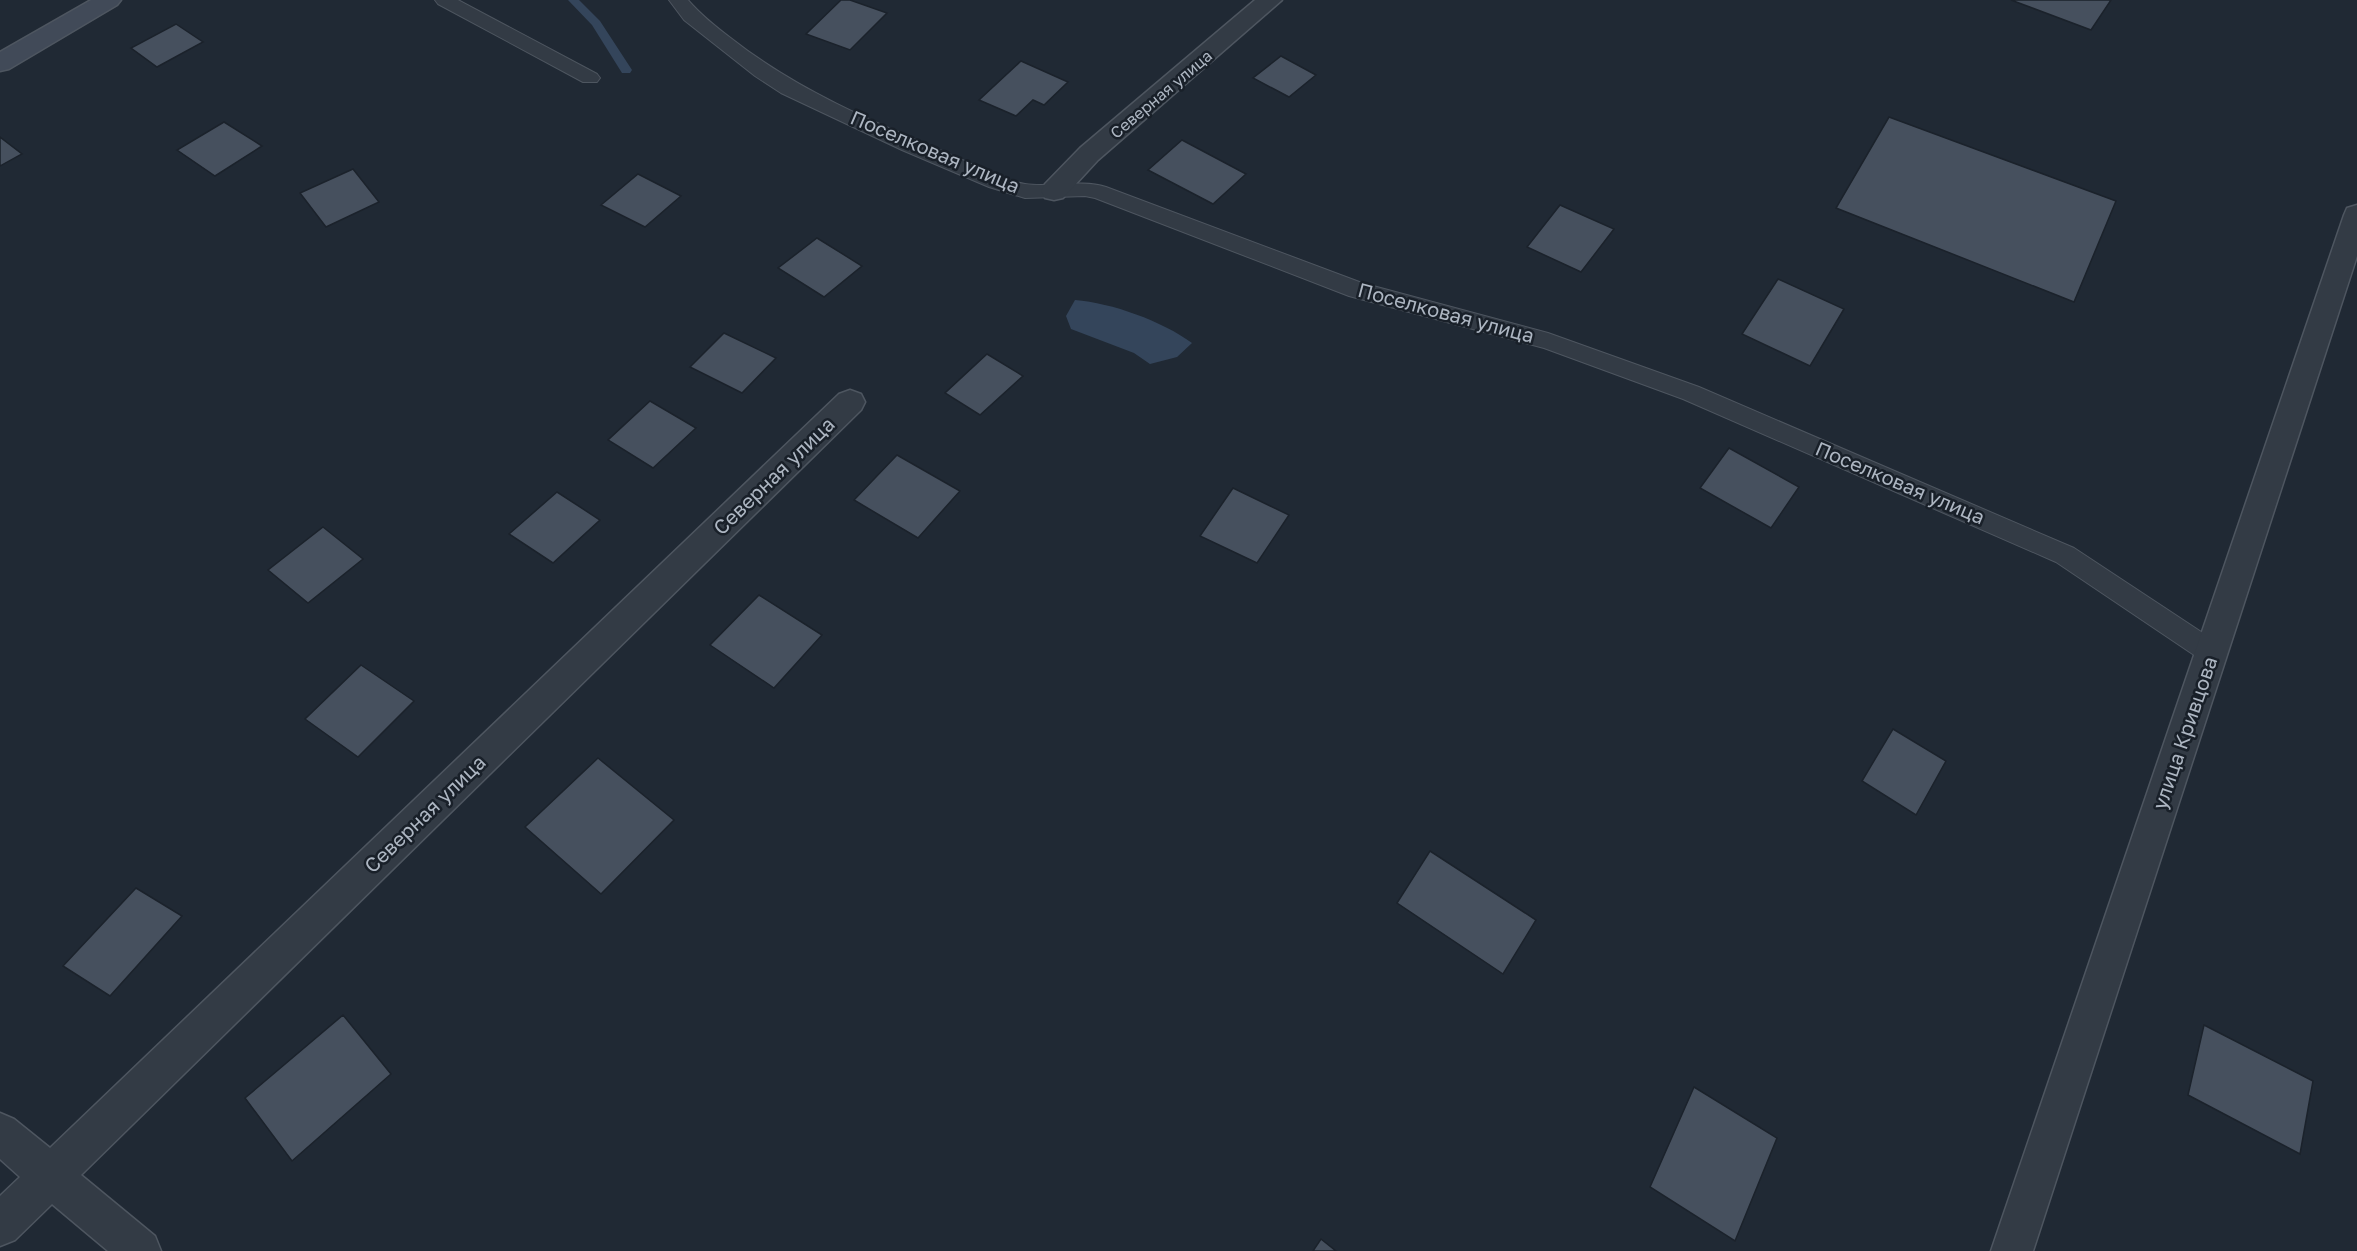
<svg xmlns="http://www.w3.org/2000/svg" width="2357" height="1251" font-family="'Golos Text',sans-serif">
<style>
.water{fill:#34455b}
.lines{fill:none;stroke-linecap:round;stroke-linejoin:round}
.stream{fill:#34455b;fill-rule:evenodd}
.building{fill:#46505e;stroke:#1b222b;stroke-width:1.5}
.service-casing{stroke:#4e5660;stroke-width:2}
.minor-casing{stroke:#4e5660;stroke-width:3}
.secondary-casing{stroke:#4e5660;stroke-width:3}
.service{fill:#333b45;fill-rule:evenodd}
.minor{fill:#333b45;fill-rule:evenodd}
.secondary{fill:#414a58;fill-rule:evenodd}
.labels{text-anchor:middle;stroke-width:5;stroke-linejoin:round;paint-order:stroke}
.far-street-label{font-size:16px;fill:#adb6c2;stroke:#192029}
.street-label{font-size:20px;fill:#adb6c2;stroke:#192029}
</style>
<rect width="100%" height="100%" fill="#202934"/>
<path class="water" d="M1075 300C1112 303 1162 321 1192 343L1177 357 1150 364 1134 353 1071 329 1066 316Z"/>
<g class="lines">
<path class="stream" d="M568 0H579L600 21 632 70 630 73H622L592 25Z"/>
</g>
<g class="building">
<path d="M841 0H850L887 13 850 50 806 34Z"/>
<path d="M2011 0H2111L2091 30Z"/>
<path d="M176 24 203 42 157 67 131 48Z"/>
<path d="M1281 56 1316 75 1289 97 1253 78Z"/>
<path d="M1021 61 1068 82 1044 105 1033 100 1016 116 979 100Z"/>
<path d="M1889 117 2116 201 2074 302 1836 208Z"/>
<path d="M224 122 262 146 215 176 177 150Z"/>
<path d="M0 137 22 154 0 166Z"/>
<path d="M1182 140 1246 174 1213 204 1148 170Z"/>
<path d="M353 169 379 202 326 227 300 193Z"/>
<path d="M638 174 681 196 645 227 601 205Z"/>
<path d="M1560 205 1614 229 1581 272 1527 247Z"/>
<path d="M817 238 862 266 824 297 778 268Z"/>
<path d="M1778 279 1844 309 1810 366 1742 334Z"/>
<path d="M724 333 776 358 742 393 690 367Z"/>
<path d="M987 354 1023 376 980 415 945 393Z"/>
<path d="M650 401 696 428 653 468 608 440Z"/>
<path d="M1729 448 1799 487 1771 528 1700 488Z"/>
<path d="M897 455 960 491 918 538 854 500Z"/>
<path d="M1233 488 1289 515 1257 563 1200 536Z"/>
<path d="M557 492 600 520 553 563 509 534Z"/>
<path d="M323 527 363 559 308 603 268 570Z"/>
<path d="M759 595 822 635 774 688 710 645Z"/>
<path d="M361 665 414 701 358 757 305 719Z"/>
<path d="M1893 729 1946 761 1916 815 1862 781Z"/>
<path d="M598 758 674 820 601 894 525 827Z"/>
<path d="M1430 851 1536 920 1503 974 1397 903Z"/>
<path d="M136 888 182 916 110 996 63 966Z"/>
<path d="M343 1015 391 1074 292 1161 245 1098Z"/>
<path d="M2204 1025 2313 1081 2300 1154 2188 1095Z"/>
<path d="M1694 1087 1777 1138 1735 1241 1650 1187Z"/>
<path d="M1321 1239 1336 1251H1313Z"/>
</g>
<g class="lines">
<defs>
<g id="service">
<path d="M435 0H458L597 74 600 78 597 82H583L438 4Z"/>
<path d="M669 0H688C701 15 716 27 732 39 797 90 873 122 949 154 973 164 999 180 1025 184 1052 188 1079 179 1106 187L1362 283 1548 333 1699 387 2074 548 2221 645 2225 653 2221 661 2212 664 2203 661 2056 562 1683 399 1544 348 1349 296 1095 198 1085 196 1025 198 989 187 902 150 781 93 755 76 684 20Z"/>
</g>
<g id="minor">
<path d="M1255 0H1282L1098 160 1063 198 1054 200 1045 198 1041 191 1045 184 1080 148Z"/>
<path d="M2357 205V256L2033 1251H1991L2344 215 2347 208Z"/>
<path d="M850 390 861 394 865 402 861 410 81 1175 155 1236 161 1251H108L52 1204 15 1240 0 1246V1196L20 1177 0 1159V1113L14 1119 50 1148 839 394Z"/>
</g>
<path id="secondary" d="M91 0H121L117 5 9 69 0 71V52Z"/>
</defs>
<use href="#service" class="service-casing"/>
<use href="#minor" class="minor-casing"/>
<use href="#secondary" class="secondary-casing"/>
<use href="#service" class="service"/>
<use href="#minor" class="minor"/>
<use href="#secondary" class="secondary"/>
</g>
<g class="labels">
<g class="far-street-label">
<text transform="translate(1161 94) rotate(-40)" y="6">Северная улица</text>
</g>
<g class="street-label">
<text transform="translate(935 152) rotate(23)" y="7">Поселковая улица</text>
<text transform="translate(1446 313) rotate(15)" y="7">Поселковая улица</text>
<text transform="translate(774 476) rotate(-44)" y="7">Северная улица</text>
<text transform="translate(1900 483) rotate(23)" y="7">Поселковая улица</text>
<text transform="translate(2185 733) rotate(-71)" y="7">улица Кривцова</text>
<text transform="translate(425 814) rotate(-44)" y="7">Северная улица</text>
</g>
</g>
</svg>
